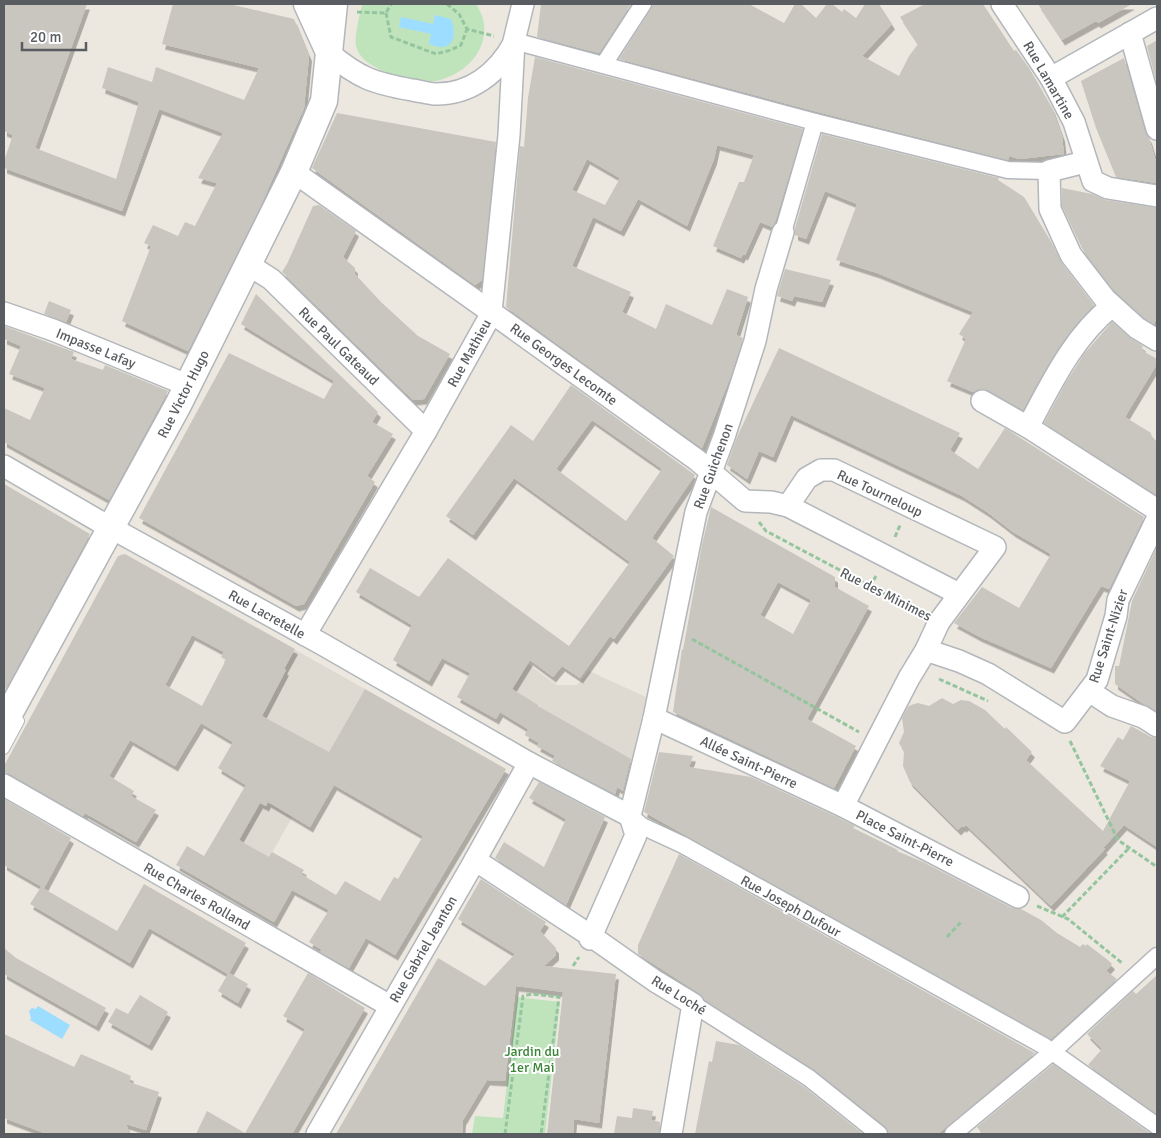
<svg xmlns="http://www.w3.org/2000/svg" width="1161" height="1138" font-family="Signika,sans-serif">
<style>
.education{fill:#dedad1}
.green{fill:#bfe4bc}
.water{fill:#9dddff}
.building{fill:#c9c5bf;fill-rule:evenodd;filter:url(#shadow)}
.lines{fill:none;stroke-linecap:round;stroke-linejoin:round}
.service-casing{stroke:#b3b7bb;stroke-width:12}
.pedestrian-casing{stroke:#b3b7bb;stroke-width:19}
.minor-casing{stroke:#b3b7bb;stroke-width:24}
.tertiary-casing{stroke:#b3b7bb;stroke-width:29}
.path{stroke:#95c59e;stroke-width:3;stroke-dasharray:5 2.5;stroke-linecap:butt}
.service{stroke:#fff;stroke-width:10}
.pedestrian{stroke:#fff;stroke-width:16}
.minor{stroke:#fff;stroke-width:21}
.tertiary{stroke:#fff;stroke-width:26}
.labels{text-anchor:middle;stroke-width:4;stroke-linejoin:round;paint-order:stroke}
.street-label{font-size:14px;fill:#595d61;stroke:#fff}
.park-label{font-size:14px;fill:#388434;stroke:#fff}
</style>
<defs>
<filter id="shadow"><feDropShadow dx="3" dy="5.5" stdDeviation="0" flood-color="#0004"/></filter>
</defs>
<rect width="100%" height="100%" fill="#ece8e0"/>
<g class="education">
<path d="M251 625 365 689 269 858 220 829 270 743 226 718Z"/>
<path d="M528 664 557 685H577L589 671 646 697 625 792 612 784 610 787 537 747 539 743 524 735 541 707 512 690Z"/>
</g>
<g class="green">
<path d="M362 4H476C499 38 471 74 436 81 417 84 400 79 383 71 372 66 359 59 356 46 354 36 360 14 362 4Z"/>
<path d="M517 997 560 1002 545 1134H472L475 1116 503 1118Z"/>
</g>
<g class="water">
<path d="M435 15 451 19C455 29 457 46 442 47 438 47 433 45 429 44L431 34 399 27 401 17 433 24Z"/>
<path d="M38 1006 70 1025 62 1039 30 1020 31 1018 29 1011 32 1008 36 1009Z"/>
</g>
<g class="building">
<path d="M4 4H87L35 148 116 179 139 102 102 88 108 67 152 82 156 67 244 100 259 68 162 44 173 4H229L294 19 309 56 304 108 260 207 188 351 122 321 151 246 144 243 153 225 178 236 185 222 195 226 217 183 198 178 223 133 159 109 122 211 4 168V161L13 135 4 131Z"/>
<path d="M541 4H631L599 53 537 37Z"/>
<path d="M653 4H749L784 23 795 4H801L816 18 827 4H832L842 12 844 9 856 18 865 4H879L892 24 862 56 899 76 909 56 918 44 900 17 925 4H983L1014 51 1016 50 1029 68 1052 108 1062 136 1064 154 1020 159 1009 156 1008 160 818 112 619 59 651 9Z"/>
<path d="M1038 4H1132L1098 23 1096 21 1062 40Z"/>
<path d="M1157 40V84L1147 46Z"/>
<path d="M535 57 803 129 775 222 772 227 760 222 745 255 743 254 741 258 713 246 739 182H744L754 155 717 145 714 159 687 226 638 199 621 231 593 217 572 266 631 292 622 312 656 329 666 304 712 325 727 289 748 297 736 335 743 338 730 378 702 448 506 307 520 146 524 147 528 98ZM587 159 620 178 605 205 572 190Z"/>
<path d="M1124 58 1145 132 1149 138 1157 165V183L1116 177 1096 128 1081 81Z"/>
<path d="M337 113 496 142 482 280 475 285 312 168Z"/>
<path d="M822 134 999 178 998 180 1024 197 1050 240 1061 262 1094 305 1064 340 1044 372 1023 410 988 390 981 389 973 392 947 381 966 339 959 334 973 312 877 273 836 260 857 204 825 191 806 239 795 235V228Z"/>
<path d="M1062 188 1092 194 1106 200 1157 208V317L1154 324 1144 318 1114 290 1082 248 1062 206Z"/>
<path d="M319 205 356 231 343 257 355 268V274L381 302 418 336 450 354 424 399 413 400 282 272 287 264 313 206Z"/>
<path d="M785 269 831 280 822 302 794 296 792 301 777 296Z"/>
<path d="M256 294 378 412 372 422 393 434 367 476 375 482 304 604 296 606 139 518 229 353 324 399 334 381 241 324Z"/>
<path d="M49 301 71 310 66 322 44 314Z"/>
<path d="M1112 322 1129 337 1143 346 1141 350 1157 359V364L1125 417 1151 433 1152 438 1157 441V495L1044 423 1065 384 1084 354Z"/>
<path d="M4 326 74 352 71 359 103 370 105 365 168 391 109 500 4 442V408L30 420 45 388 9 374 21 346 4 339Z"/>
<path d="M779 348 960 433 950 450 978 469 1005 428 1144 517 1109 589 1101 586 1051 668 980 637 954 623 982 587 1019 608 1051 554 1013 532 987 512 962 496 791 415 773 457 759 451 747 479 727 465 737 437Z"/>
<path d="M571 385 695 475 652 538 674 556 614 639 610 636 580 678 562 666 553 677 530 660 512 689 538 705V706L631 759 623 791 617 787 615 794 552 761 555 756 537 746 539 743 525 735 528 729 500 712 496 719 457 697 470 673 442 658 429 681 393 660 412 625 356 592 370 568 419 597 448 558 569 646 630 562 514 478 473 535 446 516 511 425 533 441ZM592 420 662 469 626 521 556 469Z"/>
<path d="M4 484 90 534 4 692Z"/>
<path d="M711 507 835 577V587L869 606 807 719 856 746 834 788 673 712 682 649 683 650 702 545ZM778 582 811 600 793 634 760 615Z"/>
<path d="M1157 547V711L1142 703 1115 684V666H1119L1132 601Z"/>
<path d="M125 554 295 649 284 669 286 670 262 716 329 752 365 689 506 769 395 955 366 938 349 968 320 952 322 950 309 942 329 910 292 890 274 922 176 865 187 846 204 856 246 785 218 768 233 742 201 723 175 766 130 740 109 776 134 791 131 796 156 810 136 842 85 813 83 816 10 774 4 773V766L118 556ZM192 635 224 652 221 657 226 660 202 706 165 685ZM334 785 423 836 398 879 394 877 380 901 345 881 336 895 301 874 304 870 272 852 269 857 239 840 260 803 266 806 268 802 310 827Z"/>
<path d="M942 698 953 704 961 700 969 701 985 710 1005 729 1006 727 1032 752 1026 760 1103 831 1130 781 1100 766 1118 737 1123 740 1131 726 1151 737 1157 738V847L1124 825 1103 848 1105 849 1051 906 966 825 964 827 962 826 958 830 910 782 903 766 904 752 899 743 904 732 902 718 908 707 911 705 918 703 929 706Z"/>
<path d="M659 752 693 756 689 767 751 777 837 817 855 826 853 828 898 850 897 851 923 862 1012 908 1021 909 1041 920 1057 933 1080 947 1083 944 1086 946 1087 944 1109 961 1112 964 1106 971 1117 979 1051 1039 644 812Z"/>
<path d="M539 782 605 817 566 905 495 858 504 842 544 867 566 819 529 798Z"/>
<path d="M4 799 71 838 44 888 4 865Z"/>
<path d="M679 854 1035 1053 938 1134H889L885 1126 815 1070 705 1000 699 993 638 954V945Z"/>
<path d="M481 879 546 922 540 931 556 948V955L544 966 616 974 599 1123 574 1119 573 1134H547L563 992 516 986 505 1081 487 1080 463 1120 462 1134H336L438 958 485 986 515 954 458 919Z"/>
<path d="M144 884 246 943 229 973 248 984 238 1003 218 991 228 974 149 928 130 963 30 904 41 887 117 931Z"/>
<path d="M4 948 16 958 106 1008 96 1026 4 974Z"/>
<path d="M308 973 365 1008 292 1134H196L207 1111 245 1133 305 1029 283 1016Z"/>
<path d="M1157 975V1114L1088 1065 1102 1049 1087 1034 1133 991 1136 994Z"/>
<path d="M140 995 168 1012 149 1045 108 1022 116 1008 128 1014Z"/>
<path d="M4 1034 74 1067 81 1054 131 1076 129 1082 159 1092 146 1130 126 1124 130 1134H47L4 1118Z"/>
<path d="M716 1041 739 1045 803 1086 863 1134H695L709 1061 712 1062Z"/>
<path d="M1053 1064 1151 1134H982L977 1127Z"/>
<path d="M633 1108 653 1111 651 1120 660 1122 659 1134H614L617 1116 632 1118Z"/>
</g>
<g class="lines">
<defs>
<path id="service" d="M4 749 19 721"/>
<g id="pedestrian">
<path d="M514 41 815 122 1008 170 1049 171"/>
<path d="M604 64 643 4"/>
<path d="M783 232 815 122"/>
<path d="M630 816 642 826 683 845 1044 1046 1157 1126"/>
<path d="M693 1004 809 1078 879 1134"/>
<path d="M953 1134 1052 1052 1157 956"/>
</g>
<g id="minor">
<path d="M1002 4 1051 78 1074 122 1093 181 1108 188 1157 196"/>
<path d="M1130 33 1157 129"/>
<path d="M329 53C359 78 373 83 412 90 419 91 427 93 434 94 470 95 498 73 514 43"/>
<path d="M1051 78 1157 18"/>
<path d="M1085 162 1049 171 1050 209 1071 255 1105 299 1137 328 1157 340"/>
<path d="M294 172 491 312 697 460 745 501 771 502 788 506 959 594"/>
<path d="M249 265 271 279 426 431"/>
<path d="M1112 306C1073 337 1051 384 1028 427L1157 510"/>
<path d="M4 313 53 330 187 385"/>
<path d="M982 401 1028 427"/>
<path d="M4 466 97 520 322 644 529 763 630 816"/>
<path d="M788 506 807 478 821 470H834L995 547 939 622 926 650 909 678 843 806"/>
<path d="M305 635 426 431 489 318 491 312 509 135 514 41 523 4"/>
<path d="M926 650 959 661 988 674 1065 722 1097 680 1116 616 1118 600 1157 519"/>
<path d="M1089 691 1112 706 1143 717 1157 726"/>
<path d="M654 718 843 806 1018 897"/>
<path d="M4 785 390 1006"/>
<path d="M630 816 654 718 696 512 724 437 755 341 766 289 783 232"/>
<path d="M475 860 591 936 655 981 693 1004 671 1134"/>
<path d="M590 939 636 835 630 816"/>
<path d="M317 1134 474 862 529 763"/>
</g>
<g id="tertiary">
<path d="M307 4 328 50"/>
<path d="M4 723 178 405 294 172 324 101 334 4"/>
</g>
</defs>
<use href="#service" class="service-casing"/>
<use href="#pedestrian" class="pedestrian-casing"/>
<use href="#minor" class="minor-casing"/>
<use href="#tertiary" class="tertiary-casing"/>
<g class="path">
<path d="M447 4 459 14 467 29 494 36"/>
<path d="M357 12 386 13 391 4"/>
<path d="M386 13 391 37 436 54 451 50 461 45 467 29"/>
<path d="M759 522 766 531 921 613"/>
<path d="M895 537 900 525"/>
<path d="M870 587 877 574"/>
<path d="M692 639 859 732"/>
<path d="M939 679 988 701"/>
<path d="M1070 741 1118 840 1157 867"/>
<path d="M1037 906 1068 919 1122 963"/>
<path d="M1062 917 1129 848"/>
<path d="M947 937 962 921"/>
<path d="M573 966 579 957"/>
<path d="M505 1134 523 996 532 994 559 997 541 1134"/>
</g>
<use href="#service" class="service"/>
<use href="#pedestrian" class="pedestrian"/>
<use href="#minor" class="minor"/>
<use href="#tertiary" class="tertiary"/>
</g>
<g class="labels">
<g class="street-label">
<text transform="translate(1049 80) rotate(60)" y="5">Rue Lamartine</text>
<text transform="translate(339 346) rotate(44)" y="5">Rue Paul Gateaud</text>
<text transform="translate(96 348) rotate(22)" y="5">Impasse Lafay</text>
<text transform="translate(469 353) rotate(-61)" y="5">Rue Mathieu</text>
<text transform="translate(564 364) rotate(36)" y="5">Rue Georges Lecomte</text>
<text transform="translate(183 394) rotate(-63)" y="5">Rue Victor Hugo</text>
<text transform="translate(713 466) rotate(-70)" y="5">Rue Guichenon</text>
<text transform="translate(880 493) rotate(25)" y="5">Rue Tourneloup</text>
<text transform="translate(886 594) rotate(27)" y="5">Rue des Minimes</text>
<text transform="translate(267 614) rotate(29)" y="5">Rue Lacretelle</text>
<text transform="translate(1108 636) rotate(-72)" y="5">Rue Saint-Nizier</text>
<text transform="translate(749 762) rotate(25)" y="5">Allée Saint-Pierre</text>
<text transform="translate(905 838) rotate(27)" y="5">Place Saint-Pierre</text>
<text transform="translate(197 896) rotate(30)" y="5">Rue Charles Rolland</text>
<text transform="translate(791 906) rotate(29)" y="5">Rue Joseph Dufour</text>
<text transform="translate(423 949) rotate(-60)" y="5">Rue Gabriel Jeanton</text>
<text transform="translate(679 995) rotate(32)" y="5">Rue Loché</text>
</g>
<g class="park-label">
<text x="532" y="1056">Jardin du<tspan x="532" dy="16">1er Mai</tspan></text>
</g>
</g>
<rect width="1161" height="1138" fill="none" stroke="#595d61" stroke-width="10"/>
<path d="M22 42v8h64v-8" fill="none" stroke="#595d61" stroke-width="2.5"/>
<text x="30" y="42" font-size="15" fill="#595d61" stroke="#ffffff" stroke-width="4" paint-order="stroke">20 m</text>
</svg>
